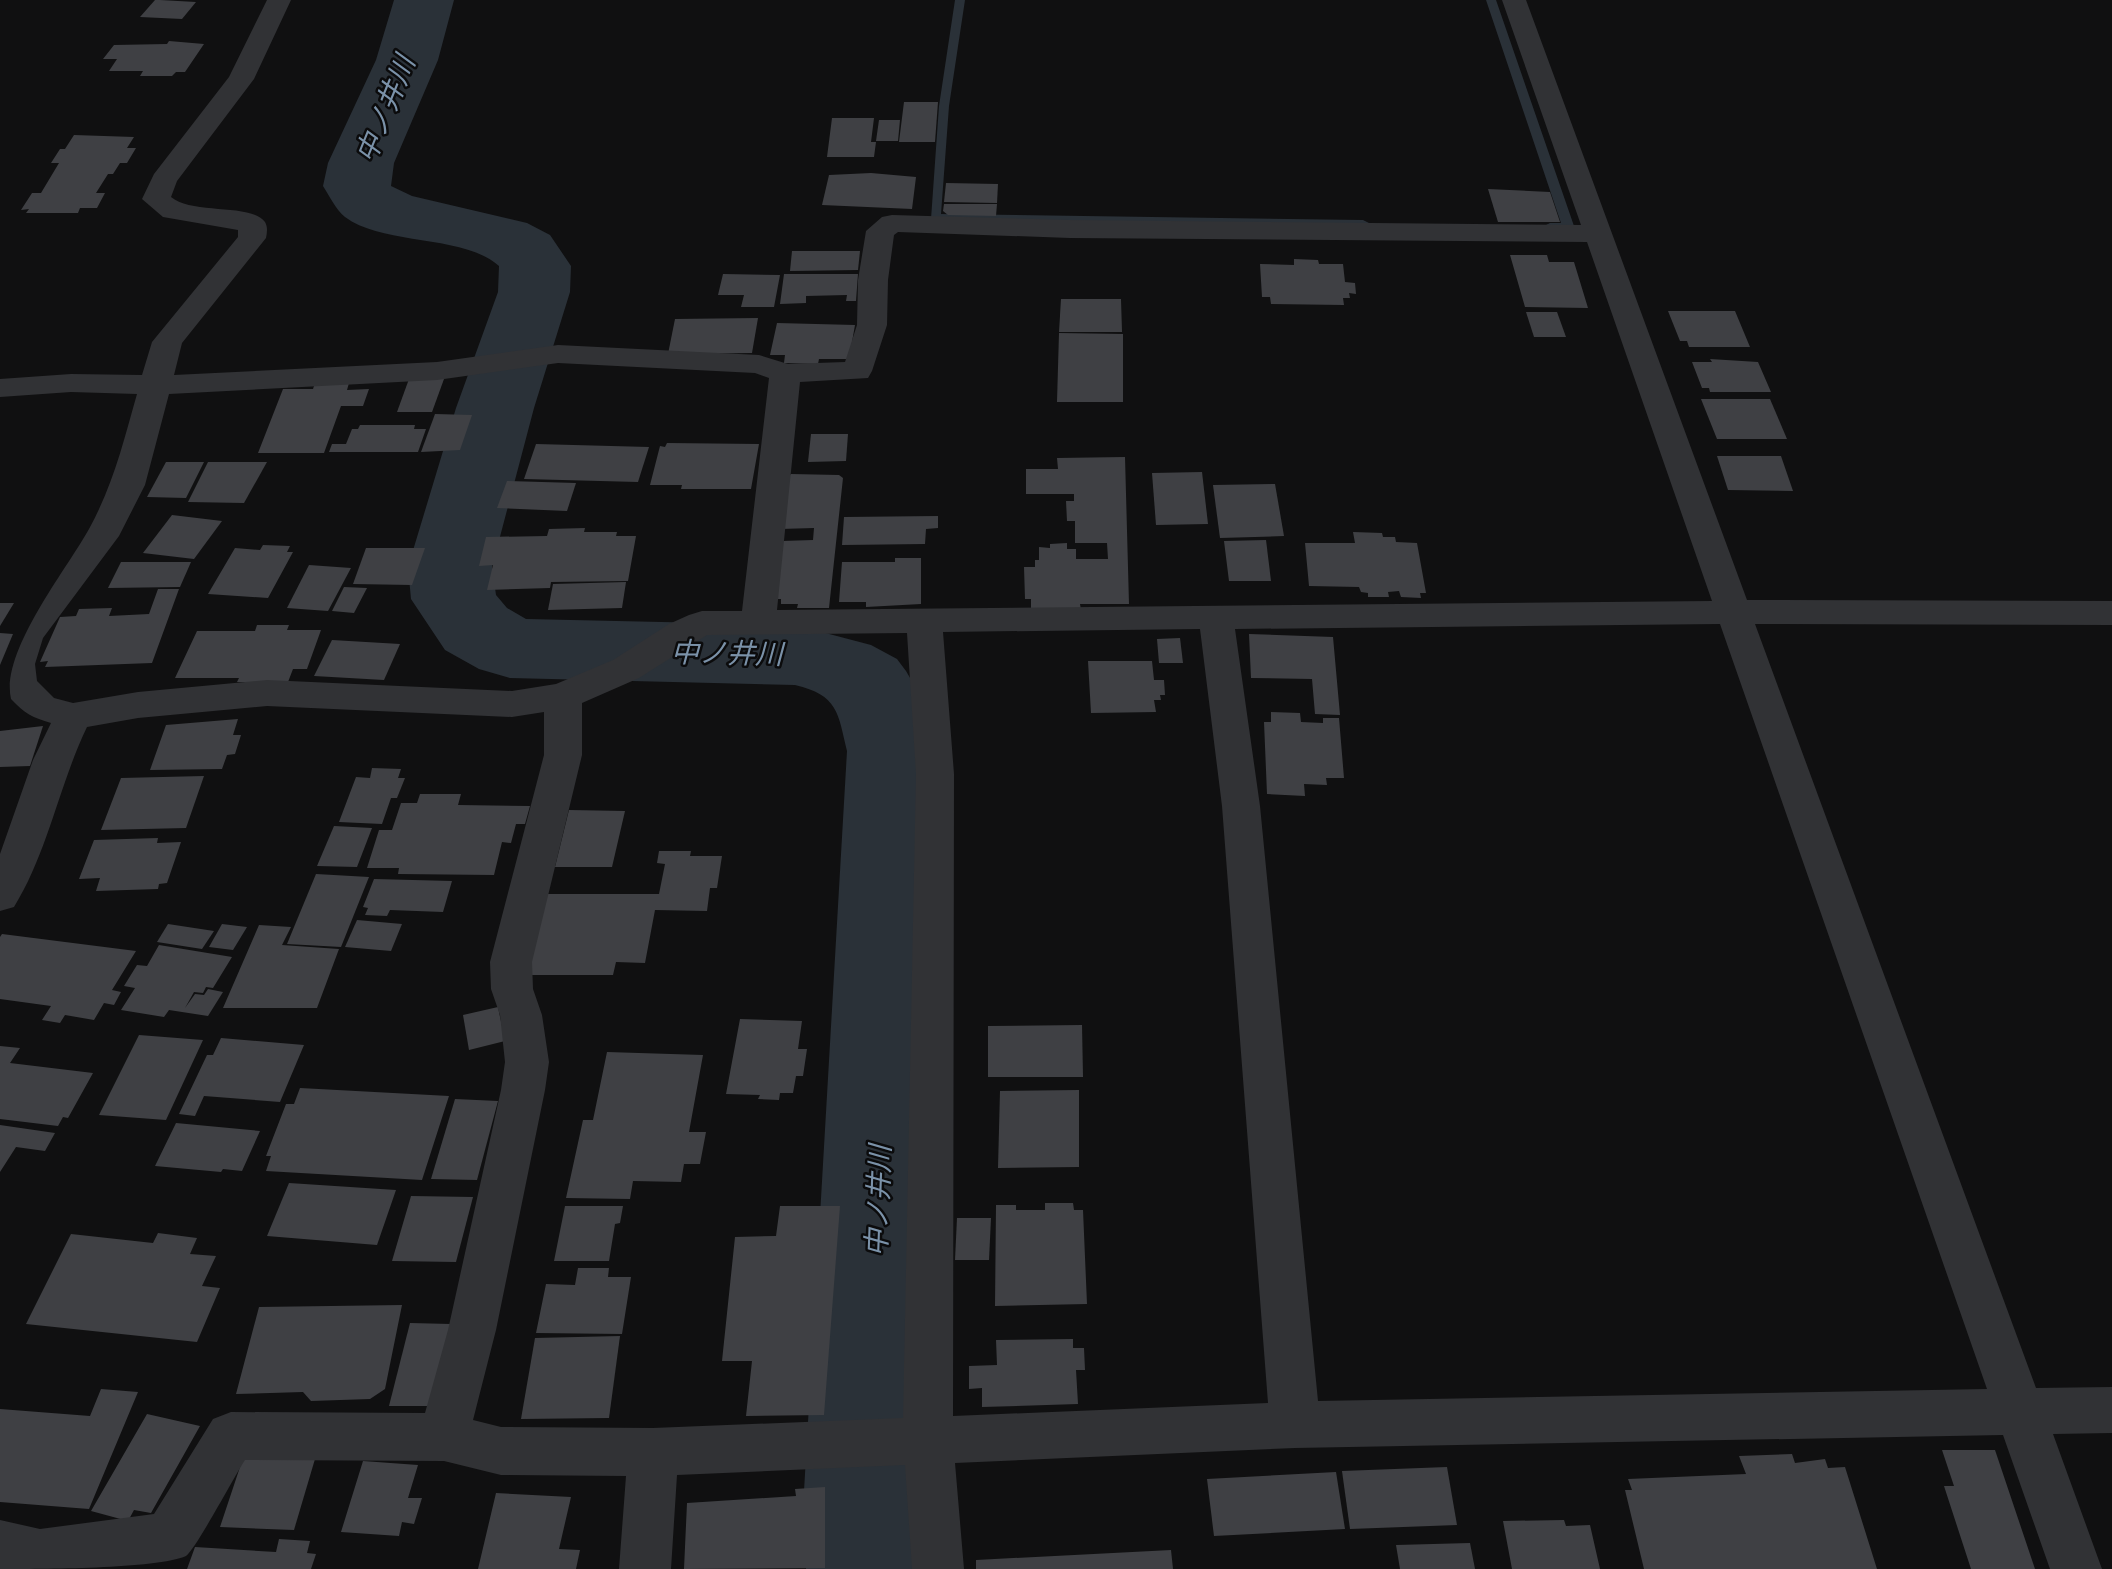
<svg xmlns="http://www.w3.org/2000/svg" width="2112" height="1569" font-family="'Sofia Sans Condensed','Noto Sans JP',sans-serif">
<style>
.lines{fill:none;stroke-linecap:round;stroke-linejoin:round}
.stream{fill:#2a3138;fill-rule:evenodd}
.river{fill:#2a3138;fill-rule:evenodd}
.building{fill:#3f4044}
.minor{fill:#313235;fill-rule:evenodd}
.labels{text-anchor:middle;stroke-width:5;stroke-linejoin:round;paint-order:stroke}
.water-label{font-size:28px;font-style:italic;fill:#7b92a9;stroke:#0b0b0c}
</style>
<rect width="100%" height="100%" fill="#101011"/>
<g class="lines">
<g class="stream">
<path d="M955 0H965L949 106 941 214 1363 220 1369 223 1363 226 931 219 939 106Z"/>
<path d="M1486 0H1496L1574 226 1572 228 1550 229 1544 226 1550 223H1561Z"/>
</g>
<path class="river" d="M394 0H454L438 60 394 163 391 186 412 196 527 223 550 235 571 266 570 292 534 408 492 567 496 595 507 608 526 619 795 625 871 645 897 659 906 671 927 707 941 751 930 1491 936 1569H806L804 1491 847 751C838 713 838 695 795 685L510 678 479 669 445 650 411 599 408 567 456 408 498 292 499 266C463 234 384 246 345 217 336 210 329 195 323 186L328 163 376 60Z"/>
</g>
<g class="building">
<path d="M155 0H160L196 2 182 19 140 17Z"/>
<path d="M169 41 204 44 185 72H176L172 76H140L143 71H109L117 59H103L114 45 167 44Z"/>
<path d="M904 102H938L935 142H899Z"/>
<path d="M832 118H874L871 142H876L874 157H827Z"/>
<path d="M879 120H900L898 141H876Z"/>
<path d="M74 135 134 137 127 148H136L127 163H120L113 174H108L96 193H105L97 208H80L78 213H26L29 209 21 210 32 193H41L59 163H51L60 149H65Z"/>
<path d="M871 173 916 177 912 209 822 205 829 175Z"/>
<path d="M946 183 998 184 997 203 944 202Z"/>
<path d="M1488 189 1550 192 1560 222H1498Z"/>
<path d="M944 204H997L996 216 948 215 943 211Z"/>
<path d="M792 251H860L858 270 790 271Z"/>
<path d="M1510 255H1547L1549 262H1574L1588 308 1525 307Z"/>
<path d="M1294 259 1318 260 1319 264H1343L1345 282 1355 283 1356 294 1349 293 1350 298H1343L1344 305 1271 304 1270 297H1262L1260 264 1294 265Z"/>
<path d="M723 274 780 275 774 307H741L744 295H718Z"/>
<path d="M784 274H858L856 301H846L847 295 806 296V303L780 304Z"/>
<path d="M1061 299H1121L1122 332H1059Z"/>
<path d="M1668 311H1735L1750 347H1689L1687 341H1680Z"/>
<path d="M1526 312H1557L1566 337H1534Z"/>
<path d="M758 318 752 353 668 354 675 319Z"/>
<path d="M777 323 855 325 849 359H819L818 364 784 363 785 355H770Z"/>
<path d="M1059 333 1123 334V402H1057Z"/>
<path d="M1710 359 1758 362 1771 392H1710L1709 388H1702L1692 362H1712Z"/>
<path d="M409 379H444L432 412H397Z"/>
<path d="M315 383H349L347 390 369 389 363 406H341L324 453H258L283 389H313Z"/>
<path d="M1701 399H1770L1787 439H1717Z"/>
<path d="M435 414 472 415 460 450 421 452Z"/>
<path d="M360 425H415L414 429H426L418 452H329L332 444H346L352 429H358Z"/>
<path d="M811 434H848L846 461 808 462Z"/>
<path d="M667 443 759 444 751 489H681L682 485H650L660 446 665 447Z"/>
<path d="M536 444 649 447 638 482 524 479Z"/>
<path d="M1717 456H1781L1793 491 1728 490Z"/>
<path d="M1125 457 1129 604H1080L1081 610H1031V599H1025L1024 567H1035V560H1039V547L1050 548V544L1067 543V549H1076V559H1108L1107 543H1075V521H1067L1066 501H1074V494H1026V469H1058L1057 458Z"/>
<path d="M166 462H204L186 498 147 497Z"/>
<path d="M208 462H267L244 503 188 502Z"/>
<path d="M1202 472 1208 524 1156 525 1152 473Z"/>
<path d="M791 474 839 475 843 478 829 608H797L798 604H781V599H774L782 541 813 540 814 528 780 529 787 478Z"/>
<path d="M507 481 576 483 567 511 497 508Z"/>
<path d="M1275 484 1284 536 1220 538 1213 485Z"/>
<path d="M172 515 222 521 194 559 143 553Z"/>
<path d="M938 516V528L926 529 925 544 842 545 844 517Z"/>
<path d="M585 528 584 532H617L616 536H636L628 581 551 582 550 588 487 590 493 565 479 566 486 537 547 536 549 529Z"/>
<path d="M1353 532 1382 533 1383 537H1395L1396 542 1417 543 1426 593H1420L1421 598 1401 597 1399 591 1388 592 1389 597H1368V593L1361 592 1359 587 1309 586 1305 543H1355Z"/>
<path d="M1266 540 1271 581H1229L1224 541Z"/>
<path d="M263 545 290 546 287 552H293L268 598 208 594 235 548 260 550Z"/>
<path d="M366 548H425L412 585 353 584Z"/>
<path d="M895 558H921V604L866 607V602H839L842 562H895Z"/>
<path d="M121 562H191L180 587 108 588Z"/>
<path d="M309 565 351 568 328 611 287 608Z"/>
<path d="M626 582 622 608 548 610 553 584Z"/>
<path d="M344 587 367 588 354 613 332 611Z"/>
<path d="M158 589H179L152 663 45 667 48 661 40 662 60 617 76 616 79 609 112 608 109 616 149 614Z"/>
<path d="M0 603H14L0 626Z"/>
<path d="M257 625H289L287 630H321L307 669H293L288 682H237L239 678H175L197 631H255Z"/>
<path d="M0 633 13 634 0 665Z"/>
<path d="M1249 634 1333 637 1340 715 1315 714 1312 679 1251 678Z"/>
<path d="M1180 638 1183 663H1159L1157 639Z"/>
<path d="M332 640 400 644 384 680 314 676Z"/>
<path d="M1088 661H1152L1154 680H1164L1165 695H1160L1161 700H1154L1156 712 1091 713Z"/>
<path d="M1271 712 1300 713 1301 722 1323 723V718H1339L1344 778H1326L1327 785 1304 784 1305 796 1267 794 1264 722H1271Z"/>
<path d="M238 719 233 735H241L235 754 227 755 222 769 150 770 166 725Z"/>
<path d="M43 726 30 766 0 767V731Z"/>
<path d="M372 768 401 769 398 778H405L397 798H391L382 824 339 822 356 777 370 778Z"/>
<path d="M204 776 186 828 101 830 121 778Z"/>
<path d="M420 794H461L458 805 530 806 525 824H516L511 843 502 842 494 875 398 874 399 868H367L379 830H392L401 803H417Z"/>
<path d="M569 810 625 811 612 867H555Z"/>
<path d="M334 826 372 828 357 867 317 866Z"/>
<path d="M158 838 157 843 181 842 167 883 159 884 158 889 96 891 100 878 79 879 94 840Z"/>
<path d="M659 851H691L690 856H722L717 888H710L707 911 655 910 645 963 616 962 613 975H523L542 894H659L665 864 657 863Z"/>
<path d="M316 874 369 877 341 947 287 944Z"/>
<path d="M374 879 452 881 443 912 390 910 387 916 365 915 368 908 363 907Z"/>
<path d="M357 920 402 924 391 951 345 947Z"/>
<path d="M168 924 214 931 202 949 157 942Z"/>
<path d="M222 924 247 927 233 950 209 947Z"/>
<path d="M259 925 291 927 282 945 339 949 317 1008H223Z"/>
<path d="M2 934 136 951 112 990 121 992 114 1005 104 1003 94 1020 65 1015 60 1023 42 1020 51 1006 0 999V937Z"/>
<path d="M159 945 232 957 213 988 206 987 203 993 194 992 185 1008 195 994 204 995 208 989 223 992 208 1016 169 1010 164 1017 121 1010 135 988 124 986 137 965 147 966Z"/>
<path d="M498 1007 505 1041 469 1050 463 1015Z"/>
<path d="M740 1019 802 1021 798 1049H807L803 1076H796L793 1093H780L779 1100 758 1099 760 1095 726 1094Z"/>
<path d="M1082 1025 1083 1077H988V1026Z"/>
<path d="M139 1035 203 1040 166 1120 99 1115Z"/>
<path d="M221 1038 304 1045 280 1102 204 1096 195 1116 179 1114 207 1055H213Z"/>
<path d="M0 1046 20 1048 10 1063 93 1073 68 1118 63 1117 58 1126 0 1119Z"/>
<path d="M607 1052 703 1055 689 1132H706L700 1164H684L681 1182 633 1181 630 1199 566 1198 583 1120H593Z"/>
<path d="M300 1088 449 1096 422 1180 266 1171 271 1156H266L286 1104H294Z"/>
<path d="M1079 1090V1167L998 1168 1000 1091Z"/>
<path d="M455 1099 498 1101 477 1180 431 1179Z"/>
<path d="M176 1123 260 1131 242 1171 223 1169 221 1172 155 1166Z"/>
<path d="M0 1125 55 1133 45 1151 16 1147 0 1172Z"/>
<path d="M289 1183 396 1190 377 1245 267 1236Z"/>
<path d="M411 1196 473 1197 456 1262 392 1261Z"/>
<path d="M1045 1203H1073L1074 1210H1083L1087 1304 995 1306 996 1205H1016V1210H1045Z"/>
<path d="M565 1206H623L620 1223 615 1224 609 1261H554Z"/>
<path d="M780 1206H840L824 1415 746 1416 752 1361H722L735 1237 776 1236Z"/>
<path d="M957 1218H991L989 1260H955Z"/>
<path d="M158 1233 197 1238 190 1254 216 1256 202 1286 220 1288 197 1342 26 1324 71 1234 153 1243Z"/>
<path d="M578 1268H609L608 1277H631L622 1334 536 1333 546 1284 575 1285Z"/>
<path d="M402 1305 385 1389 370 1399 311 1401 303 1392 236 1394 259 1307Z"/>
<path d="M410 1323 451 1324 430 1406H389Z"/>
<path d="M620 1336 609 1418 521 1419 535 1338Z"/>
<path d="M1073 1339V1348H1084L1085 1370H1076L1078 1404 982 1407V1388L969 1389V1366L997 1365 996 1340Z"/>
<path d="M101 1389 138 1392 89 1509 0 1502V1409L90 1416Z"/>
<path d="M147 1414 200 1426 151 1513 134 1510 128 1521 91 1511Z"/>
<path d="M1942 1450H1995L2035 1569H1971L1944 1486H1954Z"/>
<path d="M1792 1454 1795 1463 1825 1459 1828 1468 1845 1467 1877 1569H1644L1625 1490H1632L1628 1479 1746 1474 1739 1456Z"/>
<path d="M244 1455 315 1459 294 1530 220 1527Z"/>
<path d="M363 1461 418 1465 408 1498H422L414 1524 402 1522 399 1536 341 1532Z"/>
<path d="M1447 1467 1457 1525 1350 1529 1342 1471Z"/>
<path d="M1336 1472 1345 1529 1214 1536 1207 1479Z"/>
<path d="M825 1487V1568L684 1569 687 1503 796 1496 795 1489Z"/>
<path d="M496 1493 571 1497 559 1549 580 1550 576 1569H478Z"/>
<path d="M1564 1520 1566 1526 1590 1525 1600 1569H1512L1503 1521Z"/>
<path d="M279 1539 310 1541 307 1553 316 1554 311 1569H187L195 1547 276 1552Z"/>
<path d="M1470 1543 1475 1569H1400L1396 1545Z"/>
<path d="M1171 1550 1173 1569H976V1560Z"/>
</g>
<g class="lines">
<path class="minor" d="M267 0H291L254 79 177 181 171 197C192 215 252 203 265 222 268 227 267 233 266 238L182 343 174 375 437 362 558 345 759 355 788 364 845 362 857 325 858 280 866 231 882 217 892 215 1070 220 1581 225 1502 0H1526L1747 600 2112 601V625L1755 624 2036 1388 2112 1387V1433L2053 1434 2102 1569H2050L2003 1435 1295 1448 955 1463 964 1569H912L905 1465 677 1475 671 1569H619L626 1476 501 1475 444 1461 245 1460C235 1475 196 1549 186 1556 157 1569 39 1569 0 1569V1520L40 1529 154 1514 213 1419 231 1412 425 1413 448 1330 501 1090 505 1062 500 1015 491 989 490 962 544 755V712L512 717 267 706 138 718 87 727C59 785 48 852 14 907L0 911V854L33 760 51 723C33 718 24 713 11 699 0 652 67 569 89 529 114 483 123 443 137 394L71 392 0 397V379L71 374 142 375 152 342 238 237V230L163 217 142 199 154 174 229 77ZM898 232 1070 238 1587 242 1712 601 777 610 800 382 868 378 872 371 887 325 888 280 894 235ZM558 363 755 373 769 378 742 611H702L689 615 669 624 613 660 556 684 512 691 267 680 138 692 73 703 54 698 37 681 35 664 43 638 119 536 145 485 169 394 437 380ZM1720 624 1987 1389 1318 1401 1260 806 1235 629ZM1200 629 1222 806 1268 1403 953 1416 954 774 943 632ZM907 633 916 774 903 1418 653 1428 501 1427 473 1420 496 1330 545 1090 549 1062 542 1015 533 989 532 962 582 755V703L639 678 707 635Z"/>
</g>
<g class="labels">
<g class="water-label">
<text transform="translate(385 109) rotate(-68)" y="10">中ノ井川</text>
<text transform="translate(727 653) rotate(1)" y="10">中ノ井川</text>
<text transform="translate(878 1201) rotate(-88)" y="10">中ノ井川</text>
</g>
</g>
</svg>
